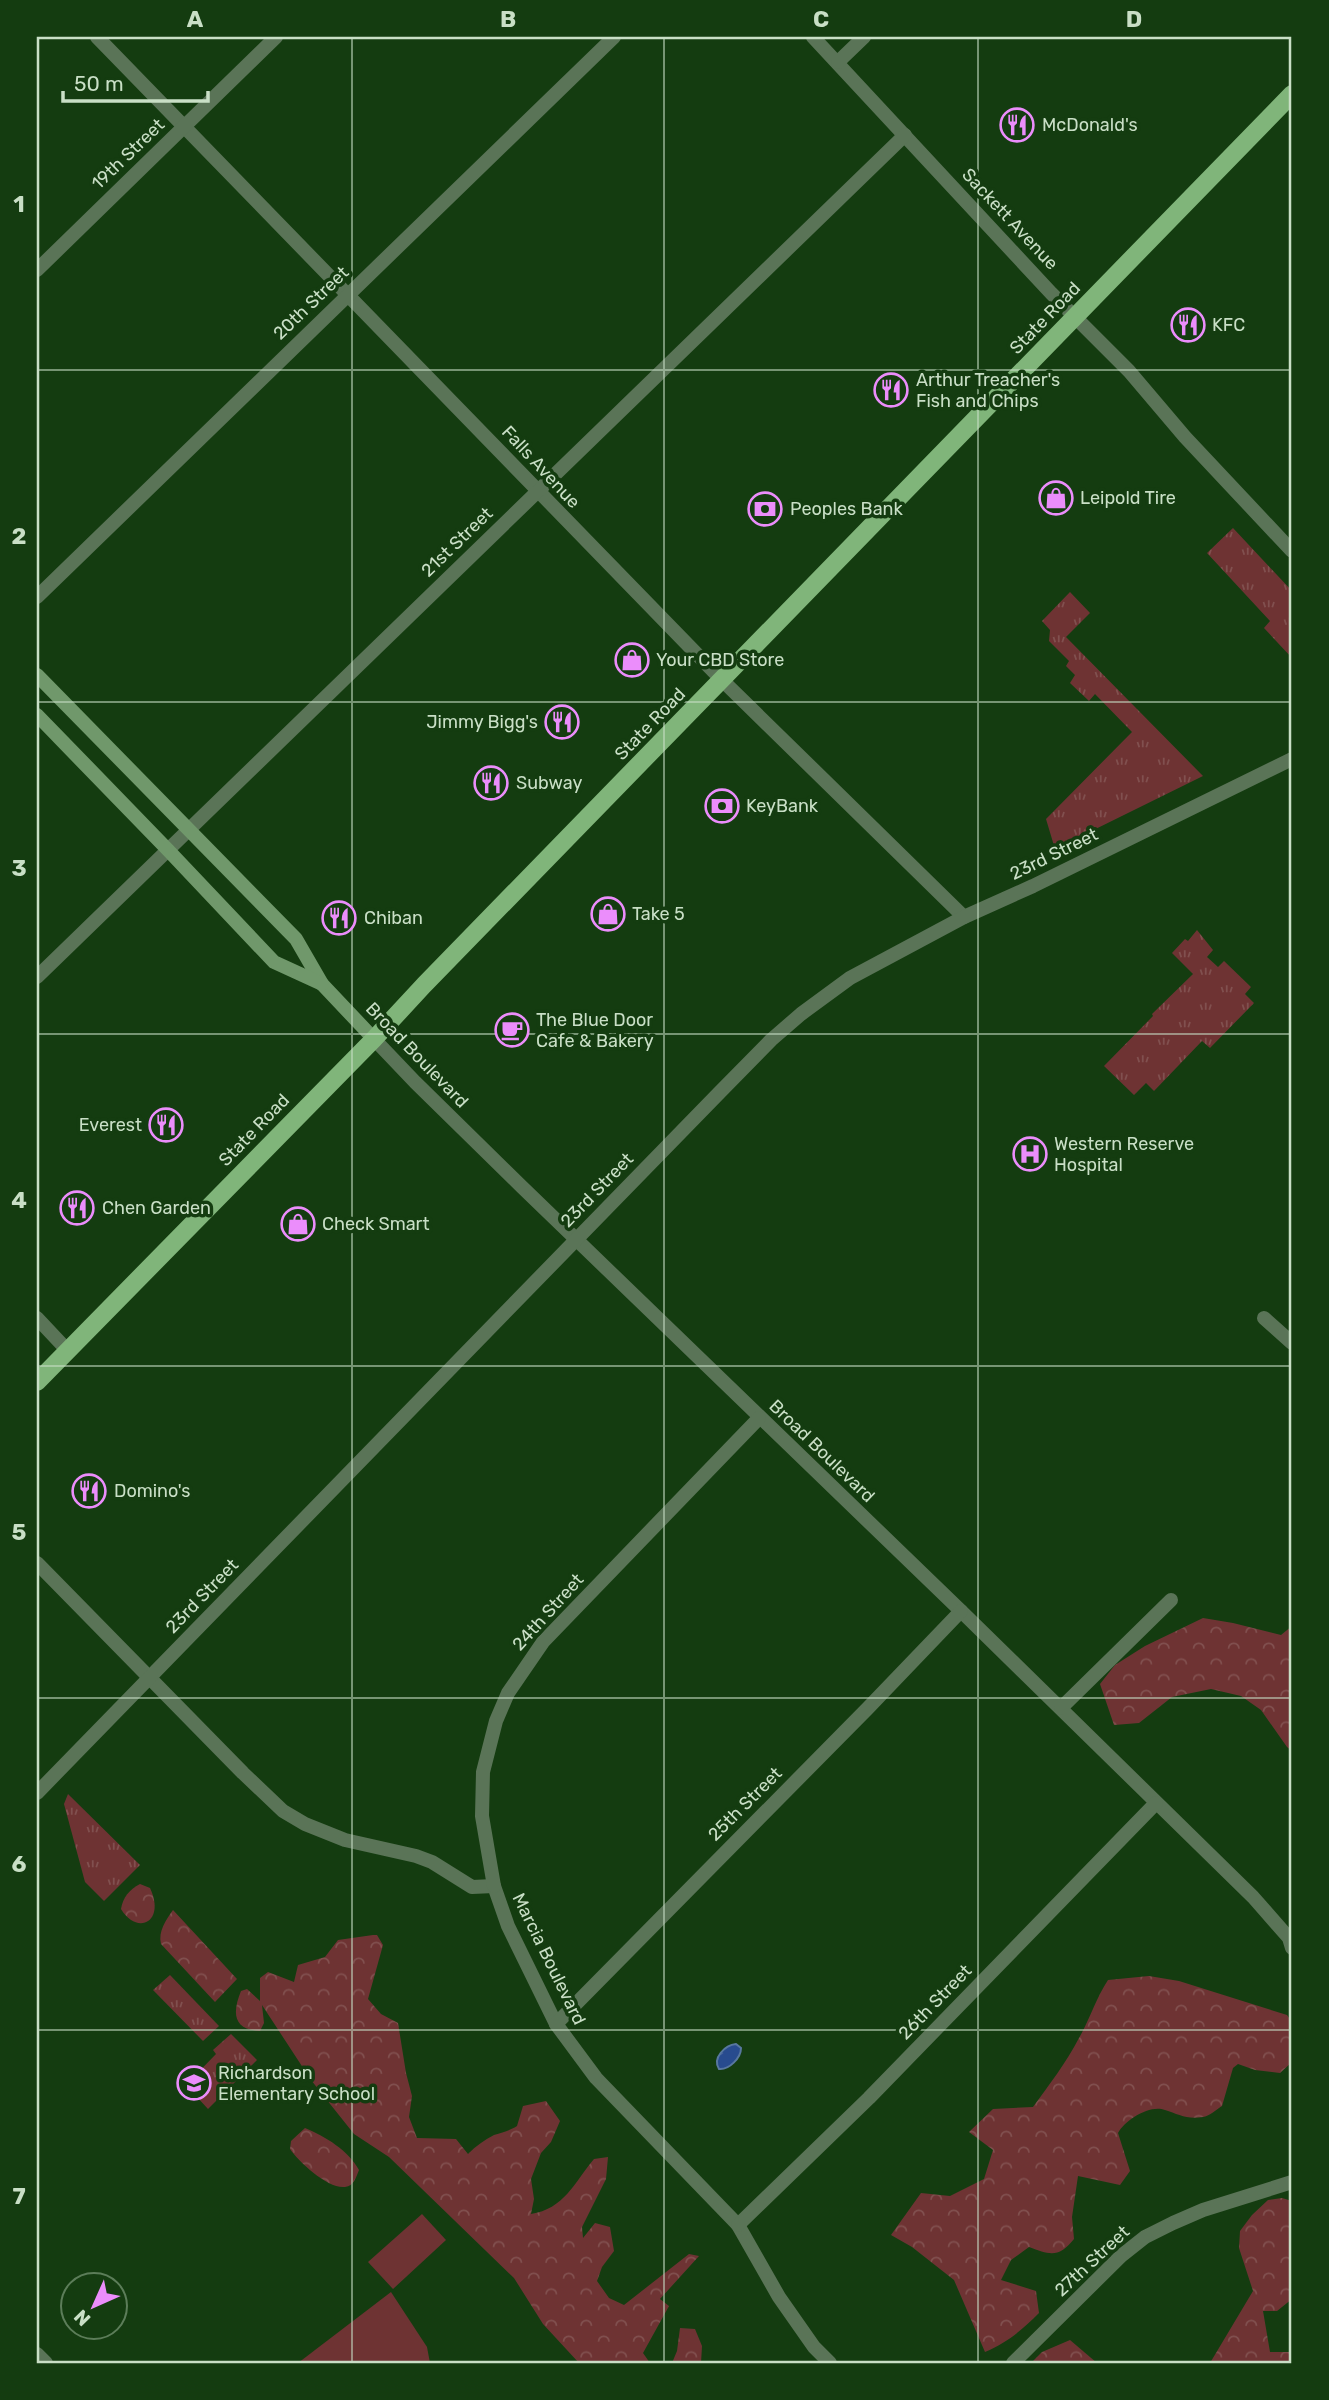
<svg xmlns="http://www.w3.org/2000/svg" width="1329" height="2400" font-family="Rubik,sans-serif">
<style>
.grass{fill:url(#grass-tufts)}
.forest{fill:url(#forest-crowns)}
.pitch{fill:#6e3333}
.water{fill:url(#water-ripples);stroke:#58779f;stroke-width:2}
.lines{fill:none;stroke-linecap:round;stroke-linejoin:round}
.street{stroke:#5a7457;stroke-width:14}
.secondary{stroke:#70986b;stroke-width:14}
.primary{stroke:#80b57a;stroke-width:18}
.grid{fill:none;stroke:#c9dfc6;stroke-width:2;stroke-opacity:0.55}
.labels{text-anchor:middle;stroke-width:7;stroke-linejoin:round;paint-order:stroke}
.poi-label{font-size:18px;fill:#c9dfc6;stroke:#143c10;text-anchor:start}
.street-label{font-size:18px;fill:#c9dfc6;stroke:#143c10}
.neatline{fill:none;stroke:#c9dfc6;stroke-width:2.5}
.grid-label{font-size:23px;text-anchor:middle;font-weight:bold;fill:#c9dfc6}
</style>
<defs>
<pattern id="grass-tufts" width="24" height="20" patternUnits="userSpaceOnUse" patternTransform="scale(1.75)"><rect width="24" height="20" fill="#6e3333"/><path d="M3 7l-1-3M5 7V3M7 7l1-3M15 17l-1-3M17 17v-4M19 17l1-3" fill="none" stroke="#81504f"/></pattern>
<pattern id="forest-crowns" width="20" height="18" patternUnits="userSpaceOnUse" patternTransform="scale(1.75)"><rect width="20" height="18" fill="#6e3333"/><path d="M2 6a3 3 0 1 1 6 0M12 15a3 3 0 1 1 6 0" fill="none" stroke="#81504f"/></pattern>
<pattern id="water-ripples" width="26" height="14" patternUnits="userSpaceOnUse" patternTransform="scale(1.75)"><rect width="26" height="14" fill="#284b8e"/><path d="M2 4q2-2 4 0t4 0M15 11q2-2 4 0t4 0" fill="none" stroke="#46649c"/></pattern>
</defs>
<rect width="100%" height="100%" fill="#143c10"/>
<g class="grass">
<path d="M1233 528 1292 591V658L1264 628 1270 621 1207 553Z"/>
<path d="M1070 592 1090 613 1066 637 1203 776 1055 849 1046 819 1132 732 1095 694 1089 701 1070 683 1075 675 1066 666 1069 661 1049 641 1050 630 1042 621Z"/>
<path d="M1197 930 1213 950 1207 957 1218 967 1224 961 1251 987 1245 994 1254 1003 1210 1048 1202 1041 1154 1091 1146 1083 1134 1095 1104 1066 1153 1016 1152 1014 1193 974 1172 953 1185 939 1188 941Z"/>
<path d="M68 1794 140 1865 104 1901 85 1882 64 1804Z"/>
<path d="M170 1975 219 2026 203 2041 153 1990Z"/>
<path d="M231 2034 257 2060 208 2109 186 2085 216 2054 213 2050Z"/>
</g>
<g class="forest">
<path d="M1203 1618 1233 1623 1281 1635 1292 1626V1751L1287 1747 1261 1710 1241 1696 1211 1689 1172 1697 1139 1723 1114 1725 1100 1684 1115 1665 1145 1646Z"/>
<path d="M140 1884 150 1888C166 1922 137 1936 121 1909 123 1897 129 1890 140 1884Z"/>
<path d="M173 1910 237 1979 215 2002 161 1944C158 1931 166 1920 173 1910Z"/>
<path d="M373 1935H377L383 1945 368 1999 381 2014 398 2023 406 2073 412 2096 409 2117 417 2138 456 2139 468 2154C476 2146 484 2140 494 2135 503 2132 509 2131 517 2126L523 2106 546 2101 560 2121 551 2142 541 2153 531 2179 534 2199 531 2214C564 2209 574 2183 594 2159L608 2157 606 2179 582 2227 583 2238 595 2223 610 2227 614 2251 602 2267 597 2281 609 2298 624 2305 689 2254 699 2256 660 2299 669 2306 643 2353 650 2363H579L543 2324 514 2278 389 2157 354 2134 311 2080 262 2005 264 2023 260 2031C233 2030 232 2013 241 1991L247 1989 260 2001V1978L268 1972 294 1982 298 1965 325 1957 338 1940Z"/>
<path d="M1149 1976 1179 1981 1287 2015 1292 2022V2062L1280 2073 1255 2070 1238 2064 1233 2068 1222 2106C1216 2110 1209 2116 1203 2117 1187 2120 1178 2114 1165 2110 1150 2104 1125 2120 1118 2133L1130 2171 1120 2185 1078 2176 1072 2217 1074 2239C1059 2258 1050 2255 1029 2247L1011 2260 1001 2280 1036 2291 1039 2313C1022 2330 1007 2343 985 2352L954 2280 912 2247 891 2235 921 2193 950 2196 984 2179 993 2150 969 2132 993 2109 1033 2107C1049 2085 1066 2063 1079 2038 1090 2019 1096 1998 1108 1980Z"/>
<path d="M305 2128C326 2137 348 2150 359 2170 356 2177 354 2186 345 2187 328 2189 299 2162 290 2149L291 2141Z"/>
<path d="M1282 2198 1292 2201V2299L1277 2311H1263L1270 2352H1292V2363H1210L1253 2291 1239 2248 1240 2231 1252 2215 1268 2200Z"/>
<path d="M680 2328 695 2329 702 2346 701 2363H672L677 2351Z"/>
<path d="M1070 2340 1097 2363H1031L1042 2352Z"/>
</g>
<g class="pitch">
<path d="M422 2214 446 2240 393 2289 368 2262Z"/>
<path d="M391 2292 427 2347 430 2363H298Z"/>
</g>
<path class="water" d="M736 2044 741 2048C741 2058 729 2070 719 2069 712 2058 725 2045 736 2044Z"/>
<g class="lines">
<g class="street">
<path d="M97 37 722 680 964 917"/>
<path d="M813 37 1051 293 1129 371 1185 437 1292 551"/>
<path d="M838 62 864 37"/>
<path d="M37 270 276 37"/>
<path d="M37 597 614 37"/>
<path d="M37 977 905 135"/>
<path d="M374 1039 415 1082 522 1187 961 1611 1253 1897 1289 1938 1292 1948"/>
<path d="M37 1318 68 1351"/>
<path d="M1264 1318 1292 1343"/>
<path d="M37 1563 243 1773 283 1811 305 1824 345 1840 416 1856 432 1862 472 1887 494 1886 508 1926 556 2024 596 2078 738 2225 779 2297 814 2347 830 2363"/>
<path d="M1061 1708 1171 1600"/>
<path d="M37 1793 719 1093 771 1040 801 1014 850 978 964 917 1033 886 1292 759"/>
<path d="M494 1886 482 1816 483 1772 496 1721 508 1693 543 1642 759 1418"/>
<path d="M556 2024 868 1708 961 1611"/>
<path d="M738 2225 869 2098 1156 1803"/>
<path d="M37 2354 46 2363"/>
<path d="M1013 2363 1121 2256 1145 2237 1173 2223 1203 2210 1292 2182"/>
</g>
<g class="secondary">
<path d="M37 675 296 939 322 984 374 1039"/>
<path d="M37 715 168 850 274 962 322 984"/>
</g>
<path class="primary" d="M37 1382 374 1039 424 985 1292 94"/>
</g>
<path class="grid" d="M352 37V2363M664 37V2363M978 37V2363M37 370H1292M37 702H1292M37 1034H1292M37 1366H1292M37 1698H1292M37 2030H1292"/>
<defs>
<symbol id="restaurant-ring" viewBox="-11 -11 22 22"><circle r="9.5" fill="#143c10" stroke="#eb8dfb" stroke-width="1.5"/><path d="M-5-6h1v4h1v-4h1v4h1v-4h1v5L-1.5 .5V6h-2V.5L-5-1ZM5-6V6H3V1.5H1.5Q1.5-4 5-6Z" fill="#eb8dfb"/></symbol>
<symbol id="shop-ring" viewBox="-11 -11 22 22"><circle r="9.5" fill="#143c10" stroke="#eb8dfb" stroke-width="1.5"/><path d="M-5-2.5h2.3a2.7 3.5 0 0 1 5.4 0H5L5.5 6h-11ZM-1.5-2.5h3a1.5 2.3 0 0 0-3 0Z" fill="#eb8dfb"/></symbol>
<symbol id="bank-ring" viewBox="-11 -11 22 22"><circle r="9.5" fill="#143c10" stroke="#eb8dfb" stroke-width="1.5"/><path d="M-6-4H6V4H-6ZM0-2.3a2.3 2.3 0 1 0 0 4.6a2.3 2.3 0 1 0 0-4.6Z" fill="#eb8dfb"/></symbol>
<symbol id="cafe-ring" viewBox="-11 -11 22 22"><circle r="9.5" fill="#143c10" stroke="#eb8dfb" stroke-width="1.5"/><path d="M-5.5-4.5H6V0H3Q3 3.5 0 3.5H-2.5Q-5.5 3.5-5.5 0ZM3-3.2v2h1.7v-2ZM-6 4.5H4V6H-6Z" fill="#eb8dfb"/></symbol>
<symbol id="hospital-ring" viewBox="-11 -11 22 22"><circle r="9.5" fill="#143c10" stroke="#eb8dfb" stroke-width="1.5"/><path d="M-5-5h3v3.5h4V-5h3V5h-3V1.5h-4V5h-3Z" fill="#eb8dfb"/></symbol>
<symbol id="school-ring" viewBox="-11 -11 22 22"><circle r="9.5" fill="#143c10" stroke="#eb8dfb" stroke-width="1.5"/><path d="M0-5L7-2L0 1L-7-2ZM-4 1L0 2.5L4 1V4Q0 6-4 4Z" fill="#eb8dfb"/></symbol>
</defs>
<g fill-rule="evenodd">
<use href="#restaurant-ring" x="998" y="106" width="38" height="38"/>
<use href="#restaurant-ring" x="1169" y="306" width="38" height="38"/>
<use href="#restaurant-ring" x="872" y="371" width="38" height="38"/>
<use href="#shop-ring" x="1037" y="479" width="38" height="38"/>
<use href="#bank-ring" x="746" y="490" width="38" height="38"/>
<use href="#shop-ring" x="613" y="641" width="38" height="38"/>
<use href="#restaurant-ring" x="543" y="703" width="38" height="38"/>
<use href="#restaurant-ring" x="472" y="764" width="38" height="38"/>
<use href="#bank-ring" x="703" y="787" width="38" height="38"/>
<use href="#shop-ring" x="589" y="895" width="38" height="38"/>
<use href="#restaurant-ring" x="320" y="899" width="38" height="38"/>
<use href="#cafe-ring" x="493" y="1011" width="38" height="38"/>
<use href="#restaurant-ring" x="147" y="1106" width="38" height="38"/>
<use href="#hospital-ring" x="1011" y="1135" width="38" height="38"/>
<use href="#restaurant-ring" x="58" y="1189" width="38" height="38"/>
<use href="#shop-ring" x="279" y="1205" width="38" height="38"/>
<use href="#restaurant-ring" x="70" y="1472" width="38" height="38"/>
<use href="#school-ring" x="175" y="2064" width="38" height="38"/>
</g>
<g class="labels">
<g class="poi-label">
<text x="1042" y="131">McDonald's</text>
<text x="1212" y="331">KFC</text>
<text x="916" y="386">Arthur Treacher's<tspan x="916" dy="21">Fish and Chips</tspan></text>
<text x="1080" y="504">Leipold Tire</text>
<text x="790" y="515">Peoples Bank</text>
<text x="656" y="666">Your CBD Store</text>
<text x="538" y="728" text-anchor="end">Jimmy Bigg's</text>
<text x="516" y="789">Subway</text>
<text x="746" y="812">KeyBank</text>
<text x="632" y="920">Take 5</text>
<text x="364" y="924">Chiban</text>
<text x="536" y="1026">The Blue Door<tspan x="536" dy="21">Cafe &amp; Bakery</tspan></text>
<text x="142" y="1131" text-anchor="end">Everest</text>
<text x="1054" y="1150">Western Reserve<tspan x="1054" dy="21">Hospital</tspan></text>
<text x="102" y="1214">Chen Garden</text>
<text x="322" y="1230">Check Smart</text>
<text x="114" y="1497">Domino's</text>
<text x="218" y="2079">Richardson<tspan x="218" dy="21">Elementary School</tspan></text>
</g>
<g class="street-label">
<text transform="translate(128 154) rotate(-44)" y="6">19th Street</text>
<text transform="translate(1010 219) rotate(47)" y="6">Sackett Avenue</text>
<text transform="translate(311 303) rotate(-44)" y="6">20th Street</text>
<text transform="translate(1045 318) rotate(-46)" y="6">State Road</text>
<text transform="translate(541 467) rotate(47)" y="6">Falls Avenue</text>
<text transform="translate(457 542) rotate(-44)" y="6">21st Street</text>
<text transform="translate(650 724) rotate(-46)" y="6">State Road</text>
<text transform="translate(1054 854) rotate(-26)" y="6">23rd Street</text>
<text transform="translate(417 1055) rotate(46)" y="6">Broad Boulevard</text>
<text transform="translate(254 1130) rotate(-46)" y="6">State Road</text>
<text transform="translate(597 1190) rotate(-46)" y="6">23rd Street</text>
<text transform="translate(822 1451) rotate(44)" y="6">Broad Boulevard</text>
<text transform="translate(202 1596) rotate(-46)" y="6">23rd Street</text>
<text transform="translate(548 1612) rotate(-48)" y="6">24th Street</text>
<text transform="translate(745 1804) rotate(-45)" y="6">25th Street</text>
<text transform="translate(549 1959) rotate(64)" y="6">Marcia Boulevard</text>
<text transform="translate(935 2002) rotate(-46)" y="6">26th Street</text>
<text transform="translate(1092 2261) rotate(-43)" y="6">27th Street</text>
</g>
</g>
<rect width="1329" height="2400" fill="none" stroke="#143c10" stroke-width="77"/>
<g transform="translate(94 2306) rotate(225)"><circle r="33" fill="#143c10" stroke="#5c7d59" stroke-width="2"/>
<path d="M0-5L12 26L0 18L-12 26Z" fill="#eb8dfb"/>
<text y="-10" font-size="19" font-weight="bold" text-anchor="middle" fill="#c9dfc6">N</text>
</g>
<path d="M63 91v10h145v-10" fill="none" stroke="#c9dfc6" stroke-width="3.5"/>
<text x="74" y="91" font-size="21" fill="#c9dfc6" stroke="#143c10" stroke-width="5" paint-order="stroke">50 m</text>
<rect x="38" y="38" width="1252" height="2324" class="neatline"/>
<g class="grid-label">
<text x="195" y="27">A</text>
<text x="508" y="27">B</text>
<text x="821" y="27">C</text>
<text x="1134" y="27">D</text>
<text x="19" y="212">1</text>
<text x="19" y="544">2</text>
<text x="19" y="876">3</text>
<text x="19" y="1208">4</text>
<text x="19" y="1540">5</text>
<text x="19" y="1872">6</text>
<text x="19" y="2204">7</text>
</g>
</svg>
